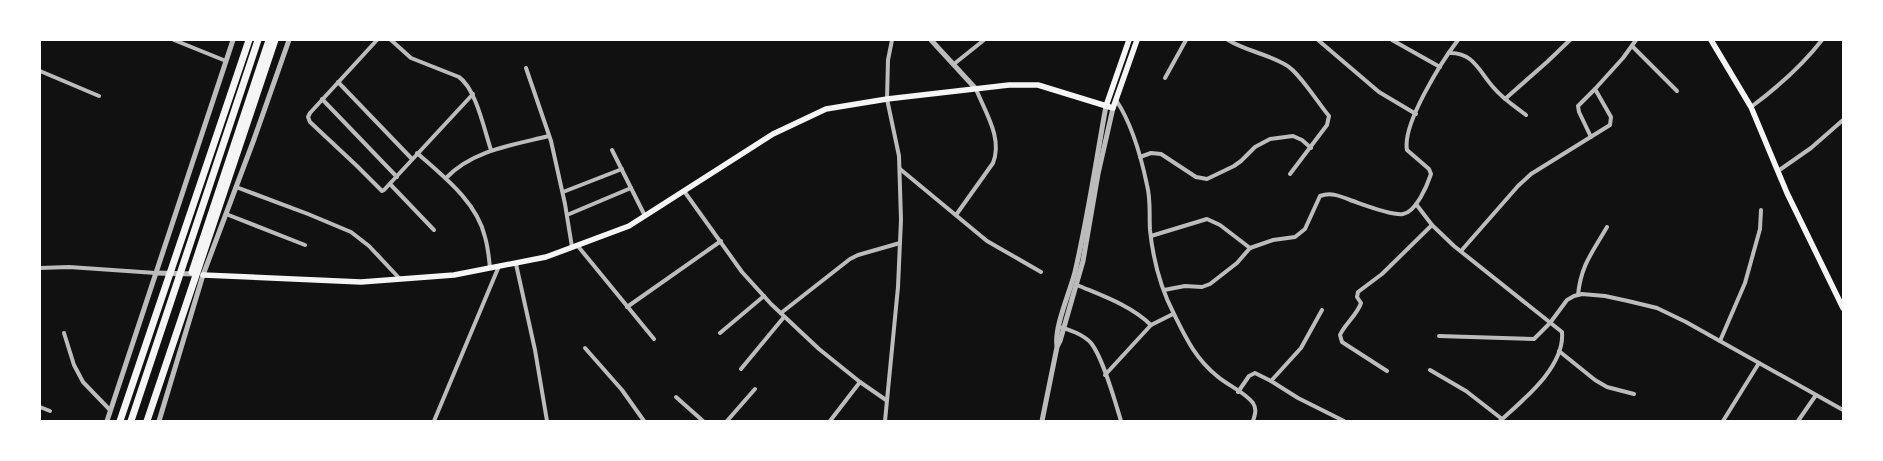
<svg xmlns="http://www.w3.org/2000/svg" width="1883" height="461" font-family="Raleway,sans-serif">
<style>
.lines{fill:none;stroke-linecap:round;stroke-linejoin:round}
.minor{stroke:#bcbcbc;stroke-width:4}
.tertiary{stroke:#bcbcbc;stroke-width:5}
.secondary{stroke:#f5f5f5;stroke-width:5.5}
.trunk{stroke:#f5f5f5;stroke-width:7}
</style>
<rect width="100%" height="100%" fill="#111"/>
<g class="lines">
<g class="minor">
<path d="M174 40 226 61"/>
<path d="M377 40 310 113 308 117 310 122 357 166 382 191 384 190 473 94"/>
<path d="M391 40 411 58 459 77C476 89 484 129 491 150"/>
<path d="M1228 40C1246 51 1268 54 1286 65 1299 72 1318 103 1329 116L1327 125 1290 174"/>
<path d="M1318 40 1379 92 1416 114"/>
<path d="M1392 40 1440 67"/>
<path d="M1632 46 1677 91"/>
<path d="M1449 53C1473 52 1479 71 1493 87 1502 98 1514 106 1526 115"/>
<path d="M954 64 984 40"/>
<path d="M526 68 551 141 565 204 572 247"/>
<path d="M40 71 99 96"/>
<path d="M1165 78 1186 40"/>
<path d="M338 82 412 159"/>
<path d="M322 99 397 177"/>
<path d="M1505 99 1547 62 1570 40"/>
<path d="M1116 100C1132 124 1141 156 1147 185 1151 200 1149 215 1150 230 1153 259 1161 289 1174 314 1186 338 1195 358 1217 376 1227 385 1245 392 1253 403 1257 409 1255 415 1253 421"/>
<path d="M1751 107C1778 87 1801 67 1822 40"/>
<path d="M1591 137 1579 112 1578 106 1595 89"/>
<path d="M612 150 645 216"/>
<path d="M417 153C443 176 477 202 485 237 488 247 489 258 490 268"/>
<path d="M1140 157 1151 153 1161 154 1196 177 1207 179 1234 166 1241 161 1255 147 1270 139 1293 136 1302 140 1311 148"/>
<path d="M900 169 987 241 1041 272"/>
<path d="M1778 171 1811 148 1843 120"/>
<path d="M446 178C473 150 513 145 549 136"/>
<path d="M390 184 434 230"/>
<path d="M236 187 308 214 351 232 369 246 400 279"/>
<path d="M684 191 742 272 771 304 819 349 860 382 886 400"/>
<path d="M563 192 622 169"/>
<path d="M1416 204 1432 225 1454 246 1562 332C1565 367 1523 400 1500 421"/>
<path d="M226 214 305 245"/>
<path d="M567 215 631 188"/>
<path d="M956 215 993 163C1003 138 985 112 976 89"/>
<path d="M1151 236 1207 219 1220 225 1250 248"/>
<path d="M577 245 654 339"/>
<path d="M1461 251 1518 186 1531 174 1610 125 1611 117 1595 89 1623 58 1636 40"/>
<path d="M516 264 535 350 547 421"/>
<path d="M40 268 69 267 156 273"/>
<path d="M1077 285C1103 296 1130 305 1151 325"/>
<path d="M1164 290 1185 286 1202 287 1210 284 1237 263 1250 248 1273 240 1295 237 1305 229 1320 196C1331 192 1340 196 1350 200 1362 204 1392 216 1403 214 1416 212 1427 186 1431 174L1429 169 1407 150C1402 124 1442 61 1458 40"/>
<path d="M1578 295C1581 265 1592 253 1607 227"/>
<path d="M627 307 721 241"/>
<path d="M781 313 850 259 858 255 900 243"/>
<path d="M1059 327C1069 329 1084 335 1091 343 1103 358 1115 401 1121 421"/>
<path d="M64 333 74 365 83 382 110 410"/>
<path d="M720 333 764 296"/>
<path d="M1439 336 1534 339 1550 323 1567 300 1574 296 1582 294 1605 296 1628 301 1657 308 1686 322 1843 410"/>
<path d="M1720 341 1745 283 1760 229 1761 210"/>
<path d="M585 348 622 390 644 421"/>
<path d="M1559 351 1595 380 1607 387 1634 394"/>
<path d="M741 369 784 317"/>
<path d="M1430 370 1466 391 1502 419"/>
<path d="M1387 371 1342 342 1340 335C1345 324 1357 315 1361 303L1357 297 1358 292 1382 274 1432 225"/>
<path d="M1105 375 1151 325 1173 314"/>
<path d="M1271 381 1301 348 1322 310"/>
<path d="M1238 392 1249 376 1255 373 1271 381 1298 398 1344 421"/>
<path d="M676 397 703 421"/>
<path d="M40 407 50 411"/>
<path d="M434 421 499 266"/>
<path d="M727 421 755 389"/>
<path d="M830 421 860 382"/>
<path d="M885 421 898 287 901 220 899 156 887 99 888 60 892 40"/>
<path d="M1723 421 1759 363"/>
<path d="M1798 421 1816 395"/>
</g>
<g class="tertiary">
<path d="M931 40 976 89"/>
<path d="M156 273 196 274"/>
<path d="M1057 346C1054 327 1070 292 1075 272 1088 217 1096 161 1106 106"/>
<path d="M107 421 233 40"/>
<path d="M159 421 203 275 253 142 289 40"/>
<path d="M1042 421 1057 347 1060 341 1083 261 1098 174 1113 108"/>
</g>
<g class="secondary">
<path d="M1711 40 1751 107 1787 193 1843 308"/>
<path d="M1106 106 1129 40"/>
<path d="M203 275 361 282 454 275 546 257 629 226 773 134 826 109 887 99 1009 85H1038L1113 108 1137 40"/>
</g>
<g class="trunk">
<path d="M192 272 269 40"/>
<path d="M120 421 249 40"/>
<path d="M131 421 258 40"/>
<path d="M147 421 275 40"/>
</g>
</g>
<rect width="1883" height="461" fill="none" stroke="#ffffff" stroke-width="82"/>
</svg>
